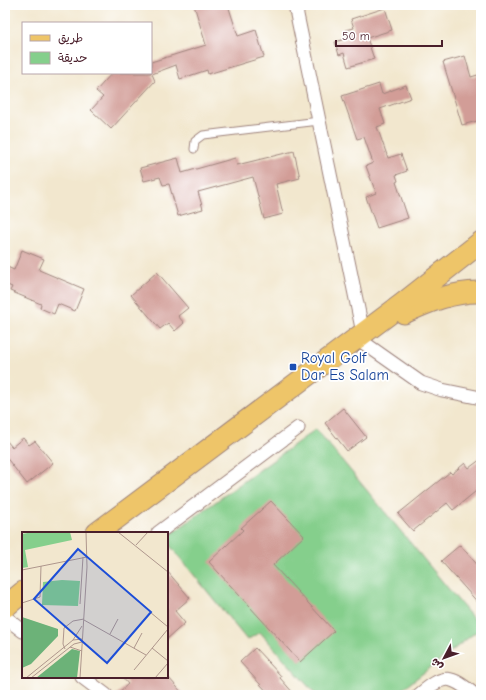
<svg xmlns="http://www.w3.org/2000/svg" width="486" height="700" font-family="'Comic Neue','Playpen Sans Arabic',sans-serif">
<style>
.green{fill:#85cf8c;stroke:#68775c}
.building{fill:#d29d97}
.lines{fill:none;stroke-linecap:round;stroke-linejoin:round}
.lane-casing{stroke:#9e837c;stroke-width:9}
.street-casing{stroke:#9e837c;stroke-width:15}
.primary-casing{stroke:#9e837c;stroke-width:23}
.lane{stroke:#fff;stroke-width:7}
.street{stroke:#fff;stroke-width:13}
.primary{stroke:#eec569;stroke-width:21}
.transit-dot{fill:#1a4fb4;stroke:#fff;stroke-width:1.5}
.labels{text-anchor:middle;stroke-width:3.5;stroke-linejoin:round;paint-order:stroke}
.transit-label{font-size:15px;fill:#164399;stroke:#fff;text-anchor:start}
.inset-road{fill:none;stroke:#af978d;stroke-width:1}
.view{fill:#1d4ed8;fill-opacity:0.15;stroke:#1d4ed8;stroke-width:2}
.inset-edge{fill:none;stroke:#4a1f2b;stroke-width:2}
</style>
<rect width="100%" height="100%" fill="#fff"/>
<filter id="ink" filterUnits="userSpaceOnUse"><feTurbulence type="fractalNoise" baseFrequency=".025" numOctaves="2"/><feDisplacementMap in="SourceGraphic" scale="8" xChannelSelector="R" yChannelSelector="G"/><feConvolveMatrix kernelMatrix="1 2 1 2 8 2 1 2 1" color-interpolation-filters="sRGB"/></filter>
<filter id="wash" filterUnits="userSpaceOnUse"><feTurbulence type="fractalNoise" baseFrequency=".012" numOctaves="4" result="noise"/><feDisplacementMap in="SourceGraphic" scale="16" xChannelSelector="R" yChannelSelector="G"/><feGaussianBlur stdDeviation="0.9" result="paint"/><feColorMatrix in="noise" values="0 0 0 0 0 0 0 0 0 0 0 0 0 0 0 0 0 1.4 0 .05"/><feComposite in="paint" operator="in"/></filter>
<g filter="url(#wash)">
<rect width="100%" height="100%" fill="#f2e7ce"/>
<path class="green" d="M316 429 481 628 395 695H316L260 632 247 640 167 542V537Z"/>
<g id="blocks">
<g class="building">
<path d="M194 5H228L238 36 256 30 264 57 208 74 207 70 180 79 176 65 152 74 155 81 111 129 91 110 103 97 96 91 112 73H151V62L206 45Z"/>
<path d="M385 8 392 30 367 38 374 59 348 67 344 53 339 55 335 42 349 38 346 30 354 28 351 19Z"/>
<path d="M465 56 471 77 481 74V120L462 125 443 62Z"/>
<path d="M379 84 382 94 406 85 411 98 380 109 385 124 377 127 388 158 401 154 407 171 396 175 398 181 396 182 408 218 377 228 366 197 376 193 366 166 373 163 364 137 357 139 342 96Z"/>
<path d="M294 151 300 178 276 184 283 214 264 219 253 177 198 192 203 209 178 216 169 184 163 185 160 177 144 181 140 168 178 158 182 173 235 158 237 165Z"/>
<path d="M22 250 44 259 39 270 84 289 75 311 58 304 54 314 40 308 41 304 10 291 12 287 5 284V266L14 270Z"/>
<path d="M157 272 188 308 178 316 184 323 175 331 168 323 160 329 131 295Z"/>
<path d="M343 408 366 437 347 451 325 423Z"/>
<path d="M23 438 29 445 35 441 53 463 27 484 5 456V439L12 447Z"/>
<path d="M481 459V487L453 510 447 503 413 531 398 514 450 472 452 474 465 463 469 468Z"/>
<path d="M271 501 304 536 273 565 334 631 300 662 209 562 243 530 241 528Z"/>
<path d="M460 545 481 569V606L441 561Z"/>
<path d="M167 571 190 598 175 611 185 623 167 639Z"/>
<path d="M255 648 281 676 280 678 295 695H270L240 662Z"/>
<path d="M122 677H168L184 695H116L128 684Z"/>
</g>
</g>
</g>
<g filter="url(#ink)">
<use href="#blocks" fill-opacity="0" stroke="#9e837c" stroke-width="1"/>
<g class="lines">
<defs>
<path id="lane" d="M194 149 195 141 203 135 319 121"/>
<g id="street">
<path d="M295 5 363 333"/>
<path d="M357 338 421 383 442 390 481 398"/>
<path d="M158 533 298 428"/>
<path d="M5 617 23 631"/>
<path d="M82 677 106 695"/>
<path d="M419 695C445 673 450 675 475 695"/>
</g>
<g id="primary">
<path d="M404 313C428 302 454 291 481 292"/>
<path d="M97 533 401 305 481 242"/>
<path d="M5 607 23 592"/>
</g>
</defs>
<use href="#lane" class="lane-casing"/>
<use href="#street" class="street-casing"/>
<use href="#primary" class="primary-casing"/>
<use href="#lane" class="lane"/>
<use href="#street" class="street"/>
<use href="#primary" class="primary"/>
</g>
</g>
<rect class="transit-dot" x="289" y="363" width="8" height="8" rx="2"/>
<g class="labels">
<g class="transit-label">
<text x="301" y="363">Royal Golf<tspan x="301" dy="17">Dar Es Salam</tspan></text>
</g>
</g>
<g transform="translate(22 532)">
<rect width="146" height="146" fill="#f2e7ce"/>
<path d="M11 0H48L50 8 3 18 6 35 0 36V2ZM40 48 58 49 56 74 20 73 21 50Z" fill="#85cf8c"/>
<path d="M0 85 36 97V104L9 132 0 136ZM50 117 58 119 55 146H14Z" fill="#6cb278"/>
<path class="inset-road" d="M96 0 146 40M114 13 126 0M0 38 65 25M0 71 18 65 19 34M58 72 61 25M128 80 146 95M62 88 124 123M88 102 96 87M51 108 60 94M48 115 60 119M112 116 120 101M130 116 146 129M43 117 41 112 42 96 51 89 62 87M112 138 146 97M4 146 51 108 60 107M9 146 52 112 60 110M58 146 65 35 64 0M133 146 146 131"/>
<path class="view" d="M56 17 129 80 85 131 12 67Z"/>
<rect width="146" height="146" class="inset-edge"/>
</g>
<rect width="486" height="700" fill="none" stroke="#fff" stroke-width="20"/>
<rect x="22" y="22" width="130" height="52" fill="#ffffff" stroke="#b7a5aa"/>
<rect x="30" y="35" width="20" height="6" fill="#eec569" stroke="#b7a5aa"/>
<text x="58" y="42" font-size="12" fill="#4a1f2b">طريق</text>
<rect x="30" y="52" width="20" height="12" fill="#85cf8c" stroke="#b7a5aa"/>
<text x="58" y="62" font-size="12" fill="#4a1f2b">حديقة</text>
<g transform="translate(444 658) rotate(229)" stroke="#ffffff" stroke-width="3" paint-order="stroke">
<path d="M0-3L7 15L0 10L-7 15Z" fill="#4a1f2b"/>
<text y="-6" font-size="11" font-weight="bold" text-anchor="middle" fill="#4a1f2b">ش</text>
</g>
<path d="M336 40v6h106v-6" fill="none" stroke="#4a1f2b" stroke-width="2"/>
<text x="342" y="40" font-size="12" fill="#4a1f2b" stroke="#ffffff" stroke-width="3" paint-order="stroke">50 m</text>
</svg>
